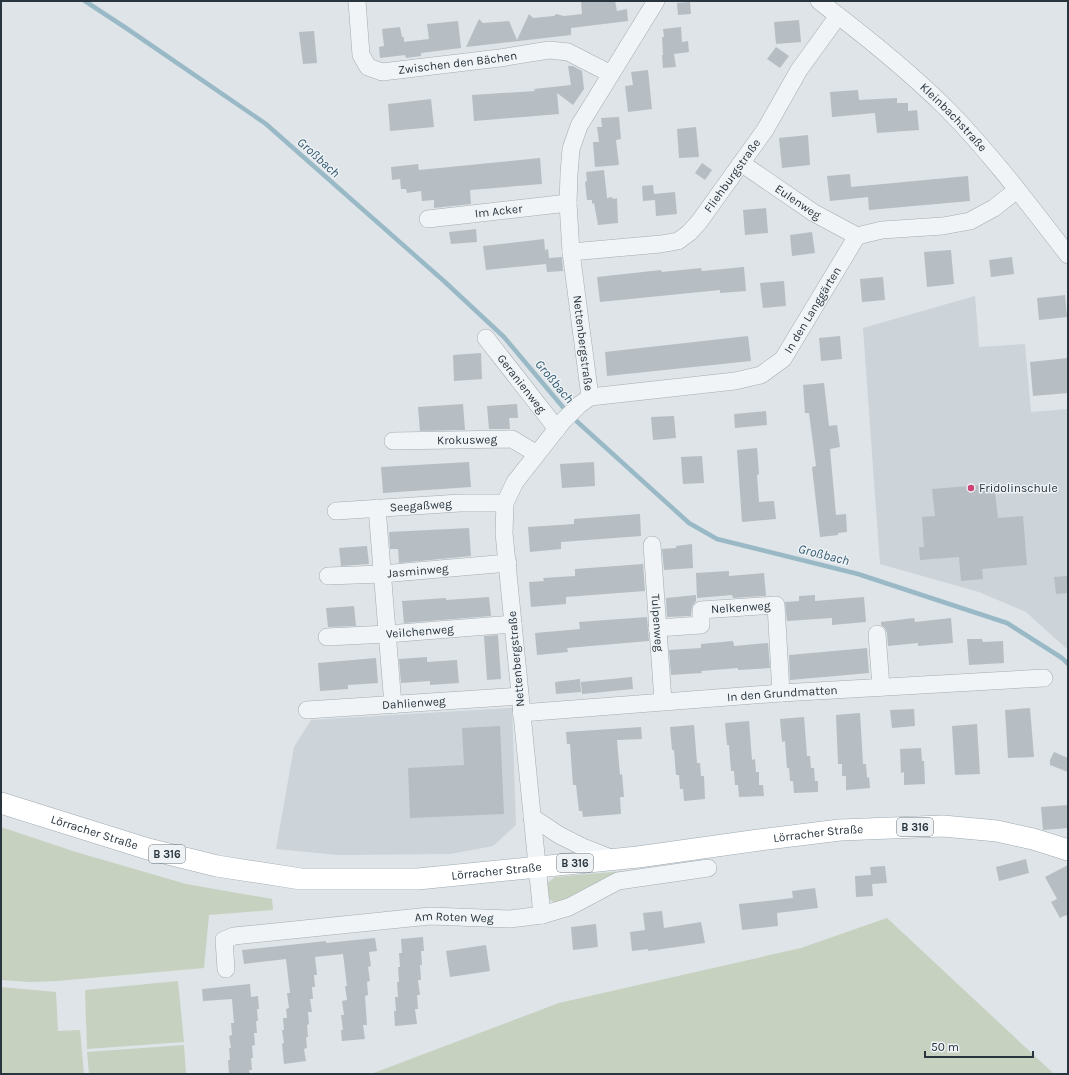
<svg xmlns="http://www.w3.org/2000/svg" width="1069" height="1075" font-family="Karla,sans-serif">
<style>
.built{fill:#ccd3d9}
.green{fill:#c7d1bf}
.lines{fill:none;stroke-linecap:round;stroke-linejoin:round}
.stream{stroke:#99b9c7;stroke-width:4.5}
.building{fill:#b6bec4}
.minor-casing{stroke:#a4acb1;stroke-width:18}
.major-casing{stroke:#9eaab3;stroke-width:22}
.minor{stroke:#f1f4f6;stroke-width:17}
.major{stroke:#fff;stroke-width:21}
.poi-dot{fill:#cb4473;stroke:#eef2f5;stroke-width:1.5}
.labels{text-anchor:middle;stroke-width:3;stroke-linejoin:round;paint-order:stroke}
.shield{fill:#eef2f5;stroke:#636d75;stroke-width:1}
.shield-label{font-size:11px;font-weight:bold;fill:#28343e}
.street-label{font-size:12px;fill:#28343e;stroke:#eef2f5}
.poi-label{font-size:12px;fill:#28343e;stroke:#eef2f5;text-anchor:start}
.water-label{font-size:13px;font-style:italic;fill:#335b71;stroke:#eef2f5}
</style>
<rect width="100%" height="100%" fill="#dee4e7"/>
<g class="built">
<path d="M975 296 979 347 1025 344 1031 412 1068 409V650L1026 612 979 592 880 564 863 328Z"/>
<path d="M512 708 516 825 493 846 450 854 338 855 276 849 294 747 311 720Z"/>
</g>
<g class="green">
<path d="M1 827 76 852 186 884 272 899 273 910 209 915 204 968 57 981 30 982 1 980Z"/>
<path d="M635 870V873L563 904C556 903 551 902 547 896V883L555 877Z"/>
<path d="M887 918 1054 1074H371L559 1003 801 948Z"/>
<path d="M178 981 184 1042 87 1049 85 990Z"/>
<path d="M1 987 56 992 58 1031 80 1030 84 1074H1Z"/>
<path d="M184 1045 186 1074H89L87 1052Z"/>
</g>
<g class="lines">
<g class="stream">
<path d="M85 1 126 28 266 124 445 282 504 337 567 412"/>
<path d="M572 417 689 523 717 539 858 574 1007 623 1062 658 1068 664"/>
</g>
</g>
<g class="building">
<path d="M581 1H615L617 11 627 9 628 21 571 28V35L466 47 479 19 483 23 509 21 517 40 529 14 533 18 554 16 556 14 564 16 582 14Z"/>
<path d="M690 2 691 14 678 15 677 3Z"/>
<path d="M799 20 801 42 776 44 774 22Z"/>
<path d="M458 21 461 48 421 53V56L406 58 405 55 380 58 379 47 384 46 382 29 400 27 402 37H404V42L429 39 427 24Z"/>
<path d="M681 27 682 42 688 41 689 52 674 54 676 67 663 68 662 55H663L662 37H664L663 29Z"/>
<path d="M314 31 317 63 303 64 299 32Z"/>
<path d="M776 47 789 56 780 68 767 59Z"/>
<path d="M568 66H573L582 71 584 89 573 105 557 93 559 114 474 121 472 95 535 91 534 89 571 85Z"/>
<path d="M648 70 652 109 628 112 625 86 633 85 631 72Z"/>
<path d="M858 90 859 100 897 98V103H908V111L917 110 919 130 877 133 875 113 832 117 830 92Z"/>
<path d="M431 99 434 127 390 131 388 104Z"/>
<path d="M619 117 621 139 616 140 619 165 595 167 593 142H599L597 127H602L601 118Z"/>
<path d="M696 127 699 157 679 158 677 129Z"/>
<path d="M808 135 810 165 782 168 779 138Z"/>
<path d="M540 158 542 184 470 190 471 204 434 208V200L422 201 421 191 407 193 406 189H401L400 179 392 180 391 167 418 164 419 170Z"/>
<path d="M702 163 712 170 705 180 695 173Z"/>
<path d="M604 170 607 198 612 197 613 199 617 198 618 223 598 225 594 203 592 204V200H587L585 182 587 181 586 172Z"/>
<path d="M850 174 851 187 968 176 970 201 869 210 868 197 830 201 827 176Z"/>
<path d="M653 185 654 194 675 192 677 214 656 216 655 200 643 201 642 186Z"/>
<path d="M766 208 768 233 745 235 743 210Z"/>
<path d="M476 229 477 242 451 244 449 232Z"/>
<path d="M812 232 815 253 792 256 790 235Z"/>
<path d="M544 239 545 250 548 249 549 258 562 257 563 271 547 272 546 264 486 270 483 246Z"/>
<path d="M951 250 954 284 927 287 924 252Z"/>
<path d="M1012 257 1014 274 991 277 989 260Z"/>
<path d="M744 267 746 291 720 293V290L600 302 597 277 661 270 662 272 701 268 702 271Z"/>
<path d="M883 277 885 300 862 302 860 279Z"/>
<path d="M784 281 786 306 763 308 760 283Z"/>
<path d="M1065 295 1067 317 1039 320 1037 298Z"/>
<path d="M748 336 751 361 607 376 605 352Z"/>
<path d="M840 336 842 359 821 361 819 338Z"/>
<path d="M481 353 482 379 454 381 453 355Z"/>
<path d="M1068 358V393L1033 396 1030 362Z"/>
<path d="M824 383 829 426 837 425 840 447 830 449 836 515 846 514 847 532 838 533V535L820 537 812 467 816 466 809 413H805L803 385Z"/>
<path d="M463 404 465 430 420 431 418 407Z"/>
<path d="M517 404 518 418H509L510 429H489L487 406Z"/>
<path d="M766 411 767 425 735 428 734 414Z"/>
<path d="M674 416 676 438 653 440 651 417Z"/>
<path d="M757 448 759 474 757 475 759 502 774 501 776 519 742 522 737 450Z"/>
<path d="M702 456 704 483 683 484 681 457Z"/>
<path d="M469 462 471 487 383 493 381 467Z"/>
<path d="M594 462 595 486 562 488 560 464Z"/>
<path d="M994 484 998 518 1023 516 1027 565 982 569 983 579 961 581 959 557 920 560 919 547H924L922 517 935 516 932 489Z"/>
<path d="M640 514 641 536 561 542V549L530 552 528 527 574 524V519Z"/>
<path d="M469 528 471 556 399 563 398 549H390L389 532Z"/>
<path d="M692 544 693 568 664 570 662 549 676 548V546Z"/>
<path d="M367 546 369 564 341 566 339 548Z"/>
<path d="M643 564 645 591 566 597V604L531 607 529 582 544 581 543 578 575 576V569Z"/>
<path d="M729 571V576L764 573 766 596 733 598 732 595 697 598 696 573Z"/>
<path d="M1068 576V593L1056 594 1054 577Z"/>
<path d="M696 595V601L692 606 691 616 667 617 666 598Z"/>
<path d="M815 595V601L864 597 866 622 832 625V618L787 621 785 602 799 601V596Z"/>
<path d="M489 597 491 616 404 623 402 601 446 598V600Z"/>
<path d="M354 606 356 626 328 627 326 608Z"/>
<path d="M647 617 649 641 567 648 568 652 537 655 535 633 580 629 579 622Z"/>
<path d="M914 618 915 622 951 618 953 643 918 646V643L888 646 887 633 885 628 881 625V622Z"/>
<path d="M498 635 501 679 487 680 484 636Z"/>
<path d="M967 639H982L983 642 1003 641 1004 663 969 665Z"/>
<path d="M733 641 734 646 768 643 770 668 738 670V668L701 671 702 673 671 675 669 650 701 648V644Z"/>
<path d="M867 648 869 673 790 680 789 655Z"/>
<path d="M427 657V662L457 660 459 683 430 685V681L401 683 399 659Z"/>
<path d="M376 658 378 683 348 685V689L320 691 318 663Z"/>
<path d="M632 677 633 689 582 694 581 682Z"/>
<path d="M580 679 581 692 556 694 555 682Z"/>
<path d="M1030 708 1034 757 1008 758 1005 710Z"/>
<path d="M914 709 915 726 892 728 890 710Z"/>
<path d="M860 713 863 764H866L867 778 869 777 870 788 846 790V776H842V764H838L836 715Z"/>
<path d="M804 717 807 756H810L811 768H814L815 781H818V792L794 793 793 781H790L789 768H787L785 741 782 742 780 719Z"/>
<path d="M749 721 752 760 755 759 756 772H759V785H763L764 796 739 797 738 785H735L734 771H731L729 745H727L725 723Z"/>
<path d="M977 724 980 774 955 775 952 726Z"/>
<path d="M694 725 697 763H700L701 776H704L705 799 684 801 683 789H680L679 775H676L674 750H672L670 727Z"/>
<path d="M500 726 504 814 410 818 408 768 464 765 462 728Z"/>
<path d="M641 727 642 739 617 740 620 775 622 774 624 797H620L621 814 583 817 582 811H579L576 785H573L570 744H567L566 732Z"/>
<path d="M921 748 922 761H924L925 784 904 785V772L901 773 900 749Z"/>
<path d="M1054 752 1068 758V772L1050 765V760Z"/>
<path d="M1068 805V828L1043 830 1041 807Z"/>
<path d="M1026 859 1029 873 999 881 996 867Z"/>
<path d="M1068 865V918L1066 915 1060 918 1051 902 1057 899 1045 877Z"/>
<path d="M885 866 887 883 872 884 873 896 856 897 855 876 871 875 870 867Z"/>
<path d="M815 888 818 908 777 913 778 926 742 930 739 904 793 898 792 891Z"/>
<path d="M662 911 664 928 701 922 705 943 648 951V949L632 951 630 932 645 930 643 913Z"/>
<path d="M596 924 598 947 573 950 571 927Z"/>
<path d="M423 937 424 951H421L422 965H420L421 980H418L420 995H417L418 1009H415L417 1024 395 1026 394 1011H396L395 997H398L397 982H399L398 967H400L399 953H402L401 939Z"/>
<path d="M375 938 377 951 369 952 371 966 368 967 370 981 367 982 368 995 365 996 367 1025H363L365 1039 342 1041 341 1030H343L341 1015H344L342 1001 347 1000 345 986H347L343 954 315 957 317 975H314L315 987H312L313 999H310L312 1012H308L309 1024 307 1025 308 1037H306L307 1048 304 1049 306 1061 284 1064 282 1044 284 1043 282 1030H284L283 1018H287L286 1009 289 1008 287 993H290L286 959 244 964 242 950 326 941V943Z"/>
<path d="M486 945 490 971 450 977 446 951Z"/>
<path d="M250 984 251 997 258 996 259 1009H257L258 1021H256L257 1033H254L255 1045 252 1046 253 1058H251L252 1070H249L250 1074H229L228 1060H230L229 1048H231L229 1036 232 1035 231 1023H234L232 999 203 1001 202 989Z"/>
</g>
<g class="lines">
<defs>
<g id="minor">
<path id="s1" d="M357 1 361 55 368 67 382 72 500 58 549 50 568 52 611 74"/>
<path id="s2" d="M819 1C864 35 908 70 948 110 992 155 1030 206 1068 255"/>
<path id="s3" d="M741 163 814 213 857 236"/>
<path id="s4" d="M428 219 568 203"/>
<path id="s5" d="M571 252 661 244 678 241 689 233 699 222 765 130 799 70 838 16"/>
<path id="s6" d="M486 338 557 429"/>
<path id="s7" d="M590 397 735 381 761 375 783 359 857 236 882 230 943 226 970 221 994 208 1017 190"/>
<path d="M590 397 571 252 568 203 569 174 571 149 579 126 656 1"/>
<path id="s8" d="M393 441 512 439 537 454"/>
<path d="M377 508 393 705"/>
<path id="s9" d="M336 511 460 503H505"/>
<path id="s10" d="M652 545 663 701"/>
<path id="s11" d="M328 576 382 574 508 563"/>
<path id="s12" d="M657 628 701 625V610L776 605 781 693"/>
<path d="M877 634 881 687"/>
<path id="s13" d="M327 637 387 634 513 624"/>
<path id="s14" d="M307 710 520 696"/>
<path id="s15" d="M521 713 781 693 1044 678"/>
<path d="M532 817 559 835 585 848 613 859"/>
<path d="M542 915 504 533 505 503 515 482 563 421 579 405 590 397"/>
<path id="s16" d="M226 969 224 940 234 936 430 916 510 919 542 915 569 907 618 881 708 868"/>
</g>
<g id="major">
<path id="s17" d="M1 803 148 849 217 866 301 879H418L638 857 759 840 840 830 943 826 997 831 1033 839 1068 850"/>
</g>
</defs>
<use href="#minor" class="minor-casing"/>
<use href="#major" class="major-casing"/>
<use href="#minor" class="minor"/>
<use href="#major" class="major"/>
</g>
<circle class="poi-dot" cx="971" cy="488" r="4"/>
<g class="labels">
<g class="shield">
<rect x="897" y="818" width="36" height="18" rx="3"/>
<rect x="149" y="845" width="36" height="18" rx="3"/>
<rect x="557" y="854" width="36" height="18" rx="3"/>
</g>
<g class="shield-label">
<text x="915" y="831">B 316</text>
<text x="167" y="858">B 316</text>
<text x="575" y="867">B 316</text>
</g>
<g class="street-label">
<text dy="4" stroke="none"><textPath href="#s1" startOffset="159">Zwischen den Bächen</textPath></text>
<text dy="4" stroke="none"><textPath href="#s2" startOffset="178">Kleinbachstraße</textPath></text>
<text dy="4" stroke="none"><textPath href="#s5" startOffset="193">Fliehburgstraße</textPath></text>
<text dy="4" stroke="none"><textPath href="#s3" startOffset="69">Eulenweg</textPath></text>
<text dy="4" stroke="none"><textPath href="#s4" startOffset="71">Im Acker</textPath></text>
<text dy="4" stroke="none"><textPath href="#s7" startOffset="257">In den Langgärten</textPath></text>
<text transform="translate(583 343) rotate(83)" y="4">Nettenbergstraße</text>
<text dy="4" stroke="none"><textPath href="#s6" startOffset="58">Geranienweg</textPath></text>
<text dy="4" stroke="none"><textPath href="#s8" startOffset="74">Krokusweg</textPath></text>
<text dy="4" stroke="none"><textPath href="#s9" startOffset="85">Seegaßweg</textPath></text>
<text dy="4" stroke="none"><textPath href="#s11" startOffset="90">Jasminweg</textPath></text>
<text dy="4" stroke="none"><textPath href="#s12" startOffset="99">Nelkenweg</textPath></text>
<text dy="4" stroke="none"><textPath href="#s10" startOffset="78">Tulpenweg</textPath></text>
<text dy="4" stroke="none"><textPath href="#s13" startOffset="93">Veilchenweg</textPath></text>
<text transform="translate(516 659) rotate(-95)" y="4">Nettenbergstraße</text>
<text dy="4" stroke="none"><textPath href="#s15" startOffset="262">In den Grundmatten</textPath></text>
<text dy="4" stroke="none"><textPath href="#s14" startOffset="107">Dahlienweg</textPath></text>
<text dy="4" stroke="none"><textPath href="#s17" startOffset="98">Lörracher Straße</textPath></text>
<text dy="4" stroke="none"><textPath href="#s17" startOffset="830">Lörracher Straße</textPath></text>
<text dy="4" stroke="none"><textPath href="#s17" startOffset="506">Lörracher Straße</textPath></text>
<text dy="4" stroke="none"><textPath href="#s16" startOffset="261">Am Roten Weg</textPath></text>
</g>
<g class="poi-label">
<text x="979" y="492">Fridolinschule</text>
</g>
<g class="water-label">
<text transform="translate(319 157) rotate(42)" y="5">Großbach</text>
<text transform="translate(555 381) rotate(50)" y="5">Großbach</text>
<text transform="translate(824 554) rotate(14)" y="5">Großbach</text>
</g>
</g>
<rect width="1069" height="1075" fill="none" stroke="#28343e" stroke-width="4"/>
<path d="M925 1051v6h108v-6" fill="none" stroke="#28343e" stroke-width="2"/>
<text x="931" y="1051" font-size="12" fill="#28343e" stroke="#eef2f5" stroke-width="3" paint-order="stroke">50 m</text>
</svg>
